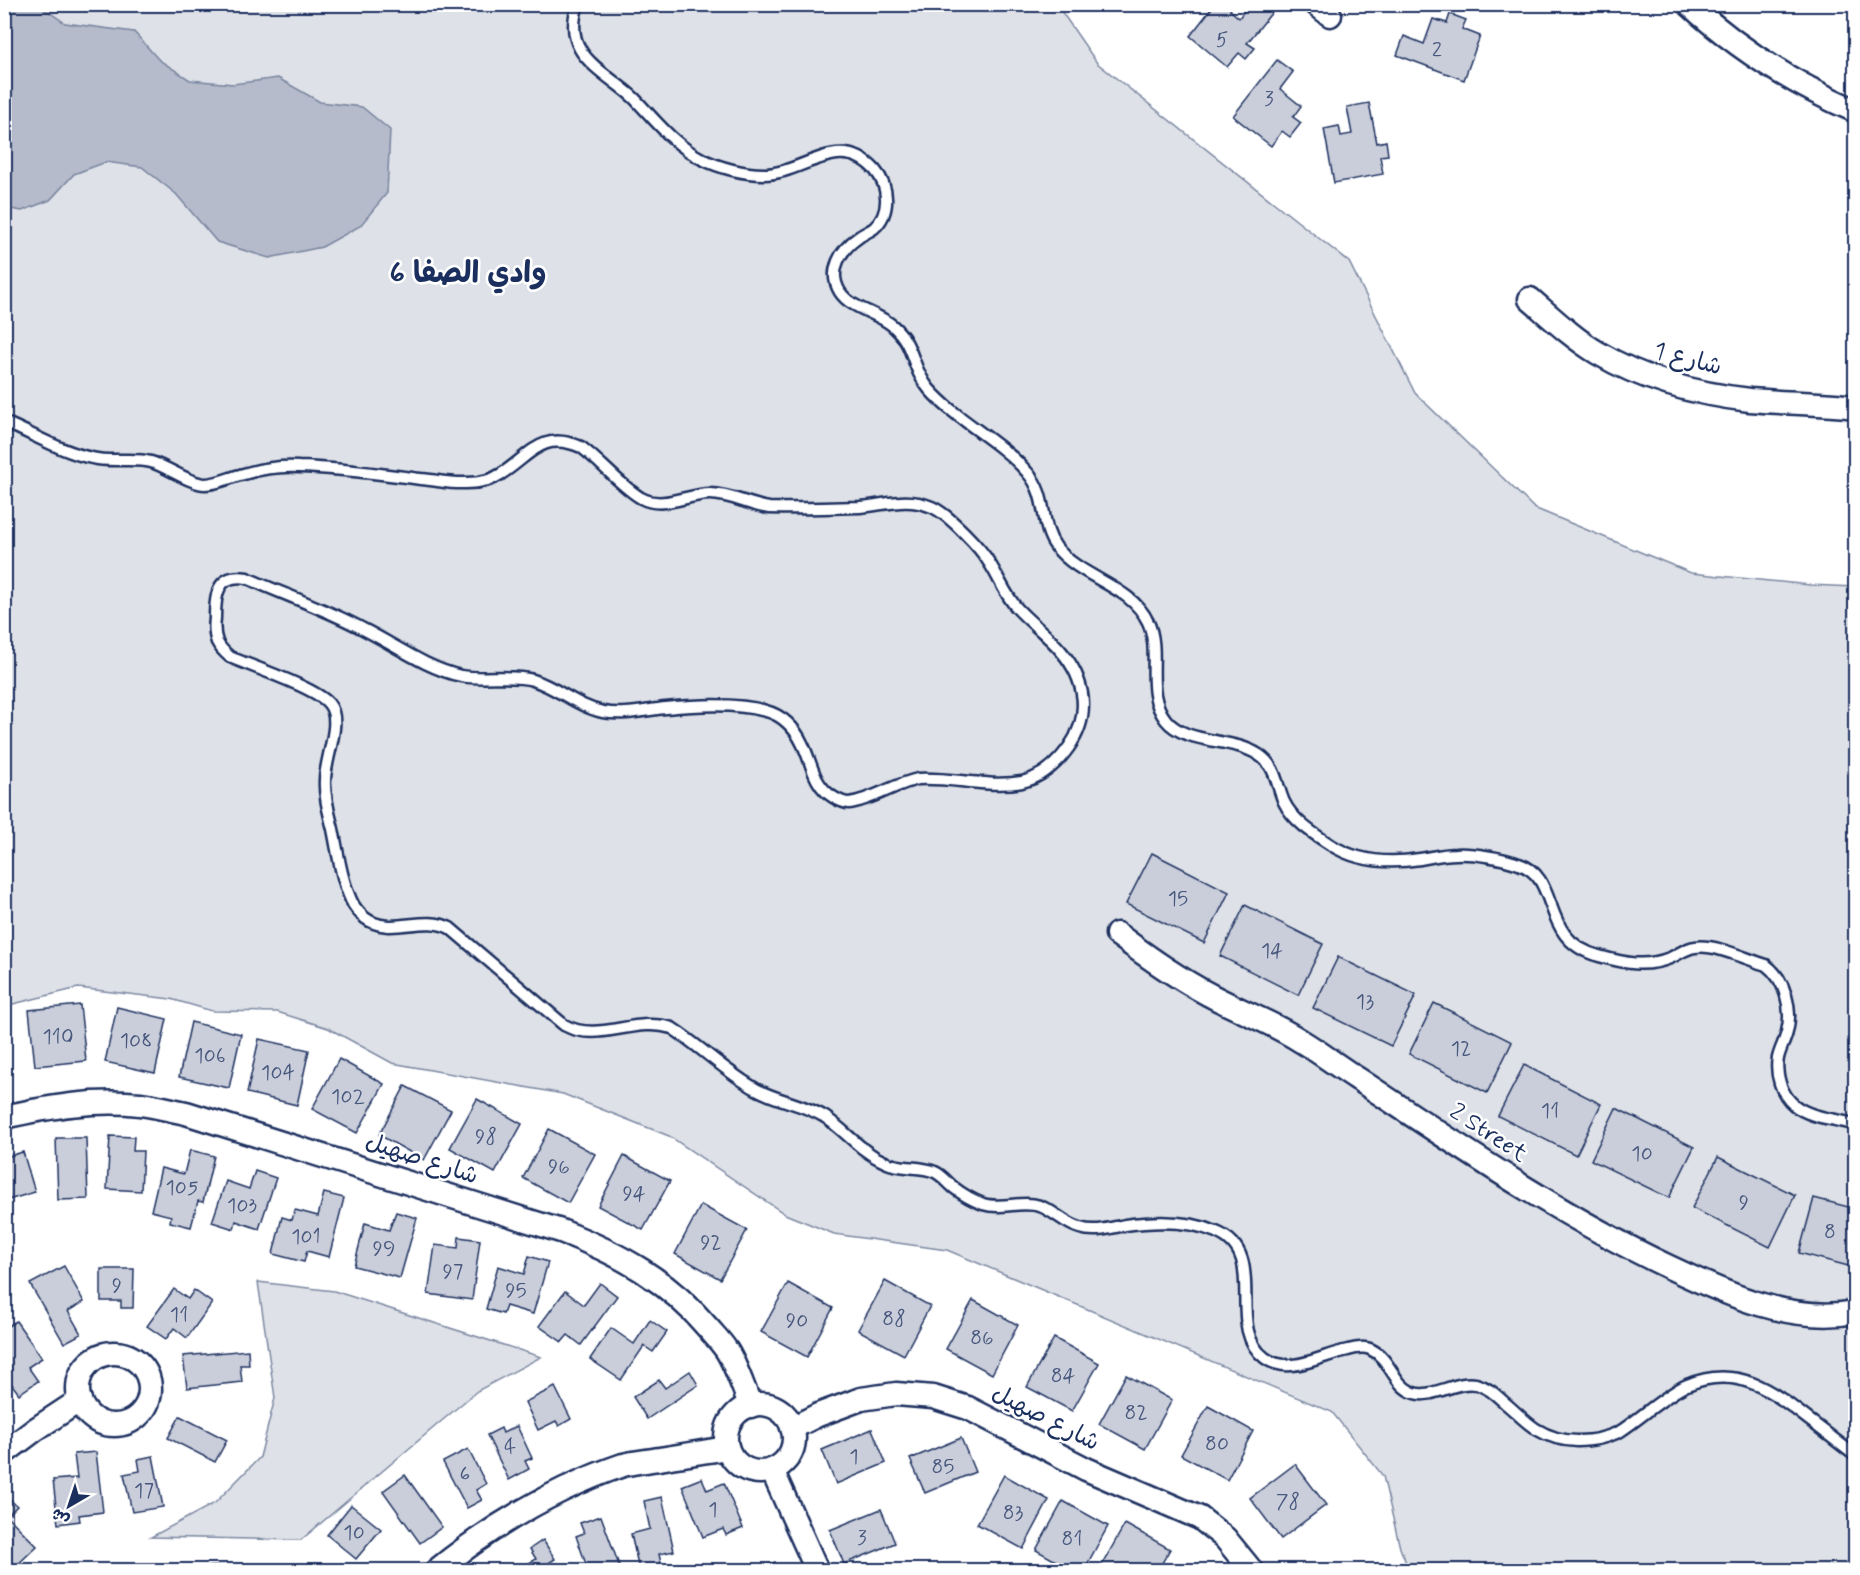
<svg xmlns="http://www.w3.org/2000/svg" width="1860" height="1575" font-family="Mynerve,'Playpen Sans Arabic',sans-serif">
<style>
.green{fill:#dee1e7;stroke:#7c88a2;stroke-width:1.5}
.water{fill:#b5bbca;stroke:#77839f;stroke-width:1.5}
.building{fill:#caceda;stroke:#1b2f5e;stroke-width:1.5}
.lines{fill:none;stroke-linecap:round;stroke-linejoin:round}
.service-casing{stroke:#1b2f5e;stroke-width:15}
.minor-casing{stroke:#1b2f5e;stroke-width:27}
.service{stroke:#fff;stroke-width:10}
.minor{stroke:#fff;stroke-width:22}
.labels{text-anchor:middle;stroke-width:5;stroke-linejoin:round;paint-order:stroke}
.number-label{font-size:21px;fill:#47577d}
.street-label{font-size:24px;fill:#1b2f5e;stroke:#fff}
.district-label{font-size:30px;font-weight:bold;fill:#1b2f5e;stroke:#fff}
</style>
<rect width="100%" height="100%" fill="#fff"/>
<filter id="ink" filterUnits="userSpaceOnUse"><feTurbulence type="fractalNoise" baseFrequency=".0167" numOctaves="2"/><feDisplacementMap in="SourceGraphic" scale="12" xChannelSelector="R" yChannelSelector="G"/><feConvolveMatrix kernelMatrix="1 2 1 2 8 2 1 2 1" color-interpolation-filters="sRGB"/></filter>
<g filter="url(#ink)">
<g class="green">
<path d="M4 5H1057L1097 63 1349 262 1415 393 1534 508 1691 573 1810 585 1855 587V1570H1409L1400 1548 1383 1476 1332 1412 947 1250 834 1234 785 1214 669 1136 563 1094 392 1063 328 1028 277 1012 212 1011 171 999 78 988 5 1006Z"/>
<path d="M258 1282 334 1291 541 1357 477 1391 301 1540 151 1537 215 1503 260 1457 275 1398Z"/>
</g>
<path class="water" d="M5 4 39 5 65 23 134 32 159 60 190 80 233 84 278 78 320 102 362 107 390 130 387 193 360 226 322 247 269 258 217 242 176 194 142 167 106 162 74 174 50 200 22 211 5 208Z"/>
<g class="building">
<path d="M1215 4H1234L1230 10 1239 18 1249 4H1265L1273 11 1247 43 1255 48 1246 59 1239 53 1227 67 1190 36Z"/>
<path d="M1450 14 1466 20 1462 29 1480 36 1464 80 1397 55 1404 36 1424 44 1433 19 1447 23Z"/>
<path d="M1277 60 1293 72 1280 89 1301 106 1293 117 1301 123 1290 137 1282 131 1271 146 1233 116Z"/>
<path d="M1369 103 1377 143 1386 141 1388 155 1380 156 1383 174 1334 183 1324 129 1339 126 1341 136 1352 134 1347 107Z"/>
<path d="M1152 853 1229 892 1204 943 1126 904Z"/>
<path d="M1245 905 1323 944 1298 995 1220 956Z"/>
<path d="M1338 957 1416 995 1391 1046 1313 1008Z"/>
<path d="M1434 1003 1512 1042 1487 1093 1409 1054Z"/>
<path d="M80 1005 86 1061 35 1066 29 1010Z"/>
<path d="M117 1007 167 1019 155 1073 105 1062Z"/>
<path d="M191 1022 241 1034 229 1088 179 1077Z"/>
<path d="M4 1034 9 1078H4Z"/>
<path d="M259 1039 309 1050 297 1105 247 1093Z"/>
<path d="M339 1059 384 1084 357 1133 312 1109Z"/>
<path d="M1524 1065 1601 1104 1576 1155 1498 1116Z"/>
<path d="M405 1086 451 1110 424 1160 379 1135Z"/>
<path d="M477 1099 522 1124 495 1173 450 1148Z"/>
<path d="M1616 1108 1694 1147 1669 1198 1591 1160Z"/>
<path d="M549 1129 595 1154 568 1203 523 1178Z"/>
<path d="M110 1136 134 1137 133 1151H143L141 1191 107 1189Z"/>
<path d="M56 1138H86L88 1199 58 1200Z"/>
<path d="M4 1144 9 1156 23 1152 35 1192 8 1200 4 1191Z"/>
<path d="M190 1150 214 1156 203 1202 198 1201 191 1227 170 1222 171 1216 151 1211 161 1168 184 1174Z"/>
<path d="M624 1156 670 1181 643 1230 598 1206Z"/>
<path d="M1718 1157 1795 1195 1770 1247 1692 1208Z"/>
<path d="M255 1171 276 1178 259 1229 236 1221 234 1229 212 1222 226 1181 249 1189Z"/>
<path d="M324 1193 344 1198 329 1257 307 1251 304 1262 273 1254 282 1217 292 1220 295 1210 318 1216Z"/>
<path d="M1814 1198 1856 1209V1268L1799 1253Z"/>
<path d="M701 1205 747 1230 720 1279 675 1254Z"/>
<path d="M396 1212 417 1218 400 1278 354 1266 365 1223 389 1230Z"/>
<path d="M459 1237 480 1240 472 1300 428 1294 435 1245 458 1248Z"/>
<path d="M529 1256 548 1262 533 1314 506 1306 503 1314 486 1309 498 1266 524 1274Z"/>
<path d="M64 1266 84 1302 68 1311 81 1334 64 1343 30 1284Z"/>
<path d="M101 1269H134L133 1308H121V1301H101Z"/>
<path d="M885 1281 930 1306 904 1355 858 1330Z"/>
<path d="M600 1283 617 1296 581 1345 568 1335 562 1342 539 1326 565 1291 584 1305Z"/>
<path d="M788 1283 833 1308 807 1357 761 1332Z"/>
<path d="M174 1289 188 1299 194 1290 212 1303 187 1338 174 1328 166 1339 147 1326Z"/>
<path d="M973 1300 1018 1325 992 1374 946 1349Z"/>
<path d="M650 1320 667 1332 653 1352 644 1346 621 1380 590 1359 611 1328 634 1344Z"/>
<path d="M16 1321 42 1358 28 1367 38 1381 19 1394 4 1374V1329Z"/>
<path d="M1054 1338 1099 1363 1072 1411 1027 1387Z"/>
<path d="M248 1350 249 1365H240L242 1382 187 1388 183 1356Z"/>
<path d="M690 1371 698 1385 647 1419 633 1397 659 1380 665 1388Z"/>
<path d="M1126 1375 1172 1400 1145 1449 1099 1424Z"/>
<path d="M555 1387 571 1419 559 1426 556 1421 538 1430 525 1402Z"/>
<path d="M1208 1406 1253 1431 1227 1480 1181 1455Z"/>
<path d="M180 1416 227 1440 215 1462 168 1438Z"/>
<path d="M517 1426 532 1458 525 1461 529 1469 509 1480 487 1435 501 1428 503 1433Z"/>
<path d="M872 1429 886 1463 836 1484 822 1450Z"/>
<path d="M961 1438 975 1472 925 1493 910 1459Z"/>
<path d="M468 1449 486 1484 476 1490 482 1500 467 1508 443 1462Z"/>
<path d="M96 1452 103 1512 79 1515 80 1521 58 1524 53 1480 77 1478 74 1454Z"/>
<path d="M153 1456 163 1507 132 1512 124 1474 140 1471 138 1459Z"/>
<path d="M1295 1464 1326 1505 1281 1539 1250 1498Z"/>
<path d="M405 1475 442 1527 420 1543 383 1491Z"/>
<path d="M1004 1475 1049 1500 1023 1549 977 1524Z"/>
<path d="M702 1478 707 1490 724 1483 743 1528 726 1535 723 1529 703 1537 682 1486Z"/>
<path d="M4 1494 17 1506 7 1516 37 1546 12 1570 4 1562Z"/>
<path d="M662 1497 674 1551 659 1554 661 1564 639 1569 631 1534 650 1529 644 1501Z"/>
<path d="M1063 1501 1108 1526 1084 1570H1072L1036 1550Z"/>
<path d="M351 1505 381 1529 356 1559 327 1535Z"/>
<path d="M881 1509 895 1543 844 1564 830 1530Z"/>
<path d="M601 1516 620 1568 612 1570H588L576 1536 584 1533 580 1523Z"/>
<path d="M1125 1524 1170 1549 1158 1570H1099Z"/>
<path d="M543 1540 555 1559 547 1564 551 1570H519V1569L536 1559 530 1549Z"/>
<path d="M775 1562 778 1570H755Z"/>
<path d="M251 1565V1570H205V1567Z"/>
</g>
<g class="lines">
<defs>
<g id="service">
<path d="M578 4C573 19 572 35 580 49 590 67 618 83 634 98 655 120 674 145 702 159 720 168 744 174 764 174 803 174 840 131 875 170 889 186 891 213 874 228 870 231 863 234 859 237 841 249 827 271 840 292 851 309 877 312 893 326 915 345 911 368 929 389 957 421 999 440 1027 472 1049 496 1039 525 1056 547 1081 579 1131 585 1148 622 1162 653 1143 692 1166 720 1186 745 1232 737 1259 755 1277 767 1276 784 1284 802 1293 821 1314 834 1331 845 1358 862 1389 864 1420 859 1432 857 1444 854 1456 854 1474 853 1502 858 1519 864 1562 878 1538 940 1599 956 1624 963 1645 968 1670 958 1679 954 1686 948 1695 947 1716 944 1746 959 1766 965 1785 979 1793 1009 1787 1032 1785 1041 1780 1049 1778 1058 1775 1074 1781 1094 1794 1105 1812 1119 1835 1118 1856 1125"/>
<path d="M4 422C33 434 62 452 92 458 112 463 132 457 151 462 168 467 191 484 205 484 217 484 229 478 240 475 259 469 280 466 299 467 339 468 380 474 421 479 436 480 451 484 466 483 478 483 491 481 501 474 530 456 541 430 581 447 600 461 622 487 641 498 663 510 688 494 710 494 731 494 748 505 769 508 799 509 830 508 860 507 885 505 907 496 932 507 948 514 981 548 990 564 999 578 1005 594 1016 607 1030 623 1048 635 1061 651 1086 680 1091 716 1069 747 1057 764 1043 777 1022 782 989 788 952 777 918 779 894 784 873 800 849 803 843 803 838 800 833 797 813 785 812 762 802 743 795 728 782 715 766 711 738 703 695 705 666 708 645 710 625 716 603 712 578 707 558 688 533 680 514 674 482 680 461 676 426 668 395 645 363 629 326 609 285 595 247 578 217 573 215 595 215 618 214 626 214 634 217 642 220 648 224 652 230 657 250 666 317 688 329 704 343 721 325 758 325 780 324 796 329 813 333 829 338 853 341 878 351 900 354 907 359 913 365 918 390 937 423 914 450 928L564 1025C599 1044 634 1016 672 1028 701 1047 726 1072 756 1089 778 1101 804 1104 825 1117 846 1131 861 1152 885 1162 901 1170 920 1165 935 1172 942 1175 947 1182 953 1187 962 1194 972 1200 983 1204 1002 1210 1021 1200 1040 1206 1054 1211 1065 1224 1080 1228 1095 1233 1110 1228 1125 1225 1154 1221 1189 1220 1216 1232 1271 1254 1223 1327 1265 1358 1290 1376 1321 1355 1348 1350 1355 1348 1363 1346 1370 1349 1391 1358 1393 1386 1414 1393 1433 1399 1456 1380 1476 1384 1488 1387 1496 1395 1505 1403 1515 1411 1525 1422 1536 1429 1562 1445 1592 1444 1619 1432 1641 1418 1665 1395 1687 1385 1737 1364 1771 1390 1808 1419 1824 1431 1840 1444 1856 1456"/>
</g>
<g id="minor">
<path d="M1316 4 1330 15"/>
<path d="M1689 4C1738 49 1795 85 1856 111"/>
<path d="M1530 299C1552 318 1573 338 1598 353 1645 381 1696 394 1750 400 1785 403 1820 403 1856 407"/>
<path d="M1117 934C1146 956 1176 977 1208 994 1239 1011 1272 1022 1301 1041 1321 1053 1339 1067 1358 1079 1459 1146 1559 1215 1669 1267 1726 1294 1791 1324 1856 1312"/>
<path d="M4 1117C49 1107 94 1099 140 1104 156 1106 171 1110 186 1113L561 1231C620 1254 668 1280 709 1329 715 1336 722 1343 727 1351 737 1367 743 1388 751 1406"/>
<circle cx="114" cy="1389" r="36"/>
<circle cx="760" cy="1438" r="34"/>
<path d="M792 1428 818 1415 861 1399 896 1394 933 1397 968 1408 1086 1469 1200 1518 1225 1538 1251 1570"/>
<path d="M4 1453 36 1429 80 1400"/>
<path d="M772 1470 817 1570"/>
<path d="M437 1570C492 1526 556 1488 623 1465 634 1462 647 1461 659 1459 682 1455 704 1452 727 1448"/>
</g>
</defs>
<use href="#service" class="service-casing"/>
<use href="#minor" class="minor-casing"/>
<use href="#service" class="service"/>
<use href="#minor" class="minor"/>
</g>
</g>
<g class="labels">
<g class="number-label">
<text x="1222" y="46">5</text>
<text x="1437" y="56">2</text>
<text x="1269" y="105">3</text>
<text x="1178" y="905">15</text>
<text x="1272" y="957">14</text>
<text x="1365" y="1008">13</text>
<text x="58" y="1043">110</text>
<text x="136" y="1047">108</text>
<text x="1461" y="1055">12</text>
<text x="210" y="1062">106</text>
<text x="278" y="1079">104</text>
<text x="348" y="1103">102</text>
<text x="1550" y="1117">11</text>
<text x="486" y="1143">98</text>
<text x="1642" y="1160">10</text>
<text x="559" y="1173">96</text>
<text x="182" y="1194">105</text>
<text x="634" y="1200">94</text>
<text x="1744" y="1209">9</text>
<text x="242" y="1212">103</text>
<text x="1830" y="1238">8</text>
<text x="306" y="1243">101</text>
<text x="711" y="1249">92</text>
<text x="384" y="1255">99</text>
<text x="453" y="1278">97</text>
<text x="117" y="1292">9</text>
<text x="516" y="1297">95</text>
<text x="179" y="1321">11</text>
<text x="894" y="1325">88</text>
<text x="797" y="1327">90</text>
<text x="982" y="1344">86</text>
<text x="1063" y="1382">84</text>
<text x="1136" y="1419">82</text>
<text x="1217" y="1450">80</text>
<text x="510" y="1453">4</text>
<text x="854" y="1463">1</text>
<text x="943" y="1473">85</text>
<text x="465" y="1480">6</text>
<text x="144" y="1497">17</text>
<text x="1288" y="1508">78</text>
<text x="713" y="1516">1</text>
<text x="1013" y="1519">83</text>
<text x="354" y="1539">10</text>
<text x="862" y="1544">3</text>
<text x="1072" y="1545">81</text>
</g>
<g class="street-label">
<text transform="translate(1688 358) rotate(15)" y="8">شارع 1</text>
<text transform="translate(1489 1132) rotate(33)" y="8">2 Street</text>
<text transform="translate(422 1158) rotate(18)" y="8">شارع صهيل</text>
<text transform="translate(1046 1417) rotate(27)" y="8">شارع صهيل</text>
</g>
<g class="district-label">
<text x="468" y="282">وادي الصفا 6</text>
</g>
</g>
<rect width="1860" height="1575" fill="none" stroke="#fff" stroke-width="24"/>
<rect x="12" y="12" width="1836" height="1551" fill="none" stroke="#1b2f5e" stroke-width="2" filter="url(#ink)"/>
<g transform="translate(69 1506) rotate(219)" stroke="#ffffff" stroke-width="4.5" paint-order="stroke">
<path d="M0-4.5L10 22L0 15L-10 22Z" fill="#1b2f5e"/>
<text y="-9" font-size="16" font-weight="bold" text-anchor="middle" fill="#1b2f5e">ش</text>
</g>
</svg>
